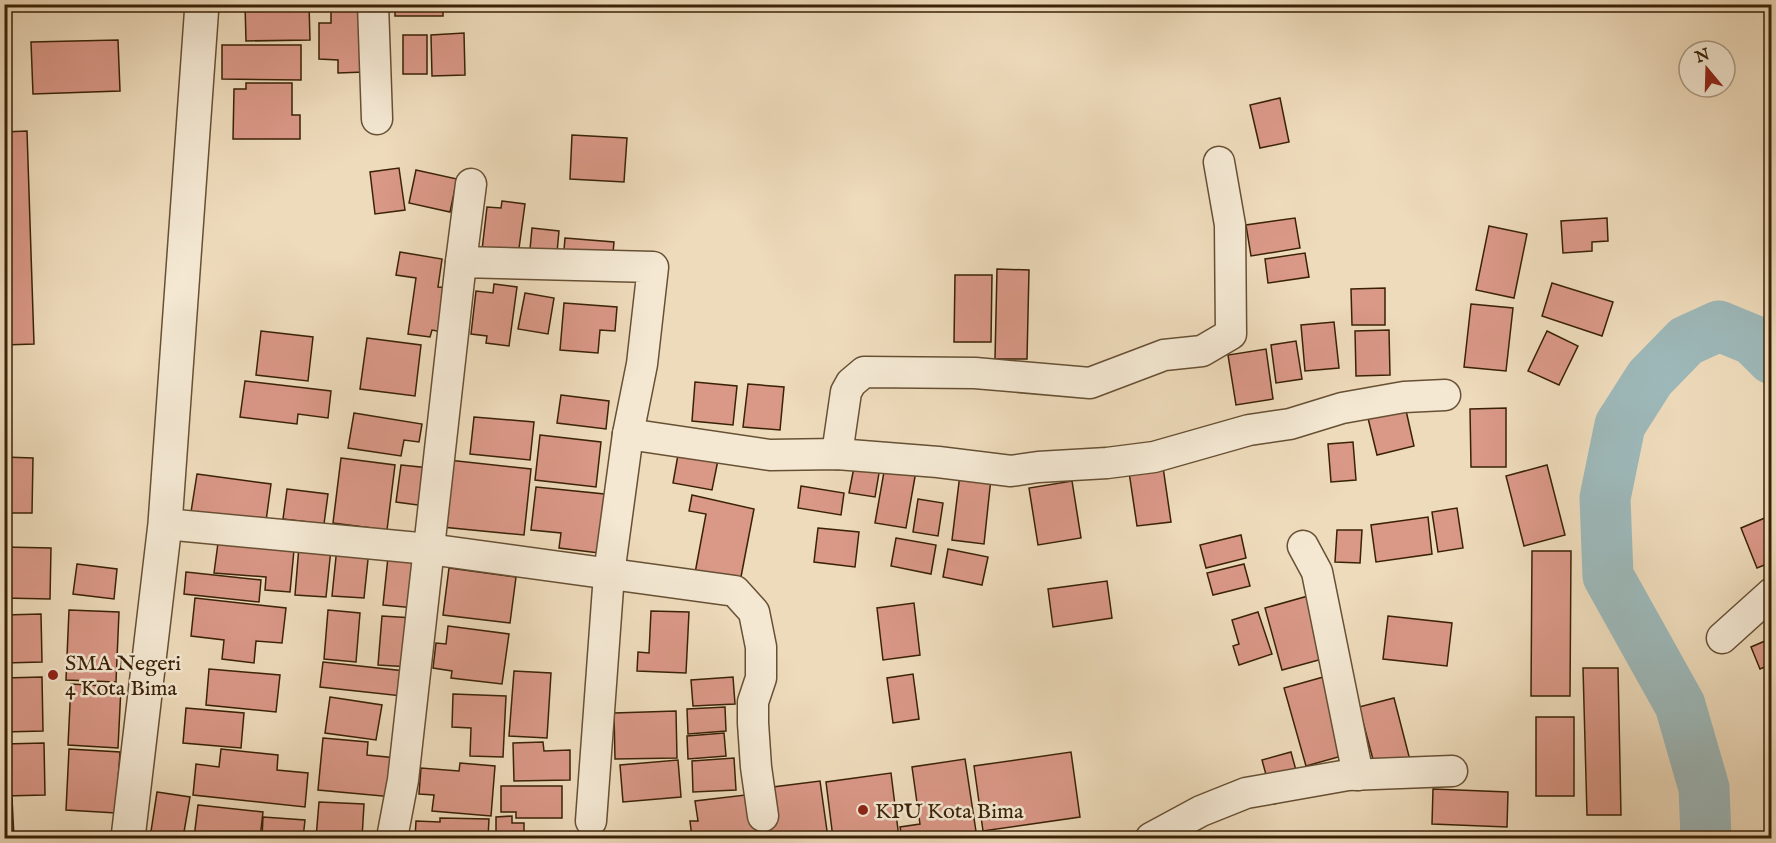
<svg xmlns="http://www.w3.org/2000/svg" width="1776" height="843" font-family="'IM FELL English',serif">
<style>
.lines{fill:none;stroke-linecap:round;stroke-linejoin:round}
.river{stroke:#9db9ba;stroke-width:51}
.building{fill:#da9887;stroke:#3a2207;stroke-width:1.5}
.minor-casing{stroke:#675034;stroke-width:33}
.tertiary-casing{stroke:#675034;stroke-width:36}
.minor{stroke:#f4e8d3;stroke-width:30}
.tertiary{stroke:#f4e8d3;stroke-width:33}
.poi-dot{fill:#8f2418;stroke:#f4e8d3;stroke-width:2}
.labels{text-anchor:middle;stroke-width:5;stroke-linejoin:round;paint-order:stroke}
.poi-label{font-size:22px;fill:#3a2207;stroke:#f4e8d3;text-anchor:start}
</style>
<rect width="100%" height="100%" fill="#eedbbb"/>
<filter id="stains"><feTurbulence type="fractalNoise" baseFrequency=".00333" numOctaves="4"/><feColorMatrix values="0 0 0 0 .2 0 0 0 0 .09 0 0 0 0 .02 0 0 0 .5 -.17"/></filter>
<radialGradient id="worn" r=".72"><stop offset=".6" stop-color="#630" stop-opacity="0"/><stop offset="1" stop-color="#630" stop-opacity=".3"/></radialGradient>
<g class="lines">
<path class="river" d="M1706 838 1704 788 1680 705 1608 576 1605 498 1620 425 1650 378 1686 341 1719 326 1753 340 1772 359"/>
</g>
<g class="building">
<path d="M245 4H309L310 40 246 41Z"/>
<rect x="395" y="4" width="48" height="12"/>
<path d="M331 9H364V72L338 73V60L319 59V23H331Z"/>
<path d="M464 33 465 75 432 76 431 35Z"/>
<rect x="403" y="35" width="24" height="39"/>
<path d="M118 40 120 91 33 94 31 42Z"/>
<path d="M222 45H301V80L222 79Z"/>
<path d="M246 83H292V115H300V139H233L234 89H246Z"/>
<path d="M1280 98 1289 142 1260 148 1250 105Z"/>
<path d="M27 131 34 344 4 345V132Z"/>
<path d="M572 135 627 138 624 182 570 179Z"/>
<path d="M399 168 405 210 375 214 370 172Z"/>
<path d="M416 170 457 179 450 212 409 203Z"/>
<path d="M502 201 525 204 517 263 482 250 487 207 501 208Z"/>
<path d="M1295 218 1300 248 1251 256 1246 225Z"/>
<path d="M1607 218 1608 241 1592 242V251L1563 253 1561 221Z"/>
<path d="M1489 226 1527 234 1514 298 1476 290Z"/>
<path d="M532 228 559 231 556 263 529 260Z"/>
<path d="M565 238 614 242 612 264 562 274Z"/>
<path d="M400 252 442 259 438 287 450 288 443 332 432 330 430 337 408 334 416 278 396 275Z"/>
<path d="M1305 253 1309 277 1268 283 1265 259Z"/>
<path d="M997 269 1029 270 1027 359H995Z"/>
<path d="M955 275H992L991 342H954Z"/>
<path d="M1552 283 1613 302 1602 336 1542 316Z"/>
<path d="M494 284 517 287 509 346 486 343 487 336 471 334 476 291 493 293Z"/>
<path d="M1385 288V325H1352L1351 289Z"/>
<path d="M525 293 554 298 548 334 518 329Z"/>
<path d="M564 303 617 307 615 331 600 330 598 353 560 350Z"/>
<path d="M1471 304 1513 308 1506 371 1464 367Z"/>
<path d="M1334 322 1339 368 1305 371 1301 325Z"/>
<path d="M1389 330 1390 375 1356 376 1355 331Z"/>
<path d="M261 331 313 337 308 381 256 375Z"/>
<path d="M1547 331 1578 346 1559 385 1528 371Z"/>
<path d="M367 338 421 345 415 396 360 389Z"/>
<path d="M1296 341 1302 379 1276 383 1271 345Z"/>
<path d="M1266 349 1273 399 1236 405 1228 355Z"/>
<path d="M245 381 331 391 328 418 298 414 297 424 240 417Z"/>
<path d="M695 382 737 386 733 425 692 421Z"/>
<path d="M748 384 784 387 780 430 743 427Z"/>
<path d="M561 395 609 401 606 429 557 423Z"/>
<path d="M1405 406 1414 446 1377 455 1367 414Z"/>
<path d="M1506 408V467H1471L1470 409Z"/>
<path d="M354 413 422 424 419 442 404 440 401 456 348 448Z"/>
<path d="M474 417 534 422 530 460 470 454Z"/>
<path d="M540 435 601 442 596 487 535 480Z"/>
<path d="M1353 442 1356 480 1331 482 1328 444Z"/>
<path d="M679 449 719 455 712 490 673 483Z"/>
<path d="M4 457 33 458 32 513H4Z"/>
<path d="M341 458 395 465 387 530 333 523Z"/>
<path d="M448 460 531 469 524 535 442 527Z"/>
<path d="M855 462 880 467 875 497 849 493Z"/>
<path d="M401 465 430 468 425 506 396 502Z"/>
<path d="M1547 465 1565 535 1524 546 1506 476Z"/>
<path d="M885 466 916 471 906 528 875 523Z"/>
<path d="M1163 467 1171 522 1137 526 1129 472Z"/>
<path d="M197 474 271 484 266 521 191 512Z"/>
<path d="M960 474 991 478 984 544 952 540Z"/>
<path d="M1072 481 1081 538 1038 545 1029 488Z"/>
<path d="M801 486 844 493 841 515 798 508Z"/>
<path d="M536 487 614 495 607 554 559 548 561 533 531 530Z"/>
<path d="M287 489 328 494 324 524 283 519Z"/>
<path d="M692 495 754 509 740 582 695 573 706 514 689 511Z"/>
<path d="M918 499 943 503 938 536 913 532Z"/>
<path d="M1457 508 1463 548 1438 552 1432 512Z"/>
<path d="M1772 515V562L1757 568 1741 528Z"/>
<path d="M1428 517 1432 554 1376 562 1371 525Z"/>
<path d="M818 528 859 532 855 567 814 562Z"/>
<path d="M1337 530H1362L1360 563 1335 562Z"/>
<path d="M1241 535 1246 558 1206 568 1200 545Z"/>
<path d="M896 538 936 545 931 574 891 566Z"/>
<path d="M218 543 294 550 290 592 265 590 266 577 214 573Z"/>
<path d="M299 546 331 549 326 597 295 595Z"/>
<path d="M4 547 51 548 50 599 4 598Z"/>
<path d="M337 547 369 550 364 598 332 596Z"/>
<path d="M948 549 988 557 982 585 943 577Z"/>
<path d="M1532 551H1571L1570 696H1531Z"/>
<path d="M388 557 420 559 415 608 383 605Z"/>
<path d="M77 564 117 569 114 599 73 594Z"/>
<path d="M1244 564 1250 586 1213 595 1207 573Z"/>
<path d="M449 568 516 577 510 623 443 615Z"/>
<path d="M186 572 261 580 259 602 184 594Z"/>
<path d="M1107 581 1112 618 1053 627 1048 589Z"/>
<path d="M1308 596 1326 658 1282 670 1265 608Z"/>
<path d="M195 598 286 608 282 643 256 641 254 663 222 659 224 640 191 636Z"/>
<path d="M914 603 920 655 883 660 877 608Z"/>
<path d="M69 610 119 612 116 682 66 680Z"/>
<path d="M328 610 360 613 356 662 324 659Z"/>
<path d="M651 611 689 612 686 673 637 671 638 652 649 653Z"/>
<path d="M1258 612 1272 654 1239 665 1233 646 1239 644 1232 620Z"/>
<path d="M41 614 42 662 4 663V615Z"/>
<path d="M382 616 414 618 410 667 378 665Z"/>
<path d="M1388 616 1452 623 1447 666 1383 659Z"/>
<path d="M448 626 509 634 502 684 451 678 452 671 433 668 436 643 446 644Z"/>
<path d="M1772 638V664L1760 669 1751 647Z"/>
<path d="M323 662 405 671 402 696 320 687Z"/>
<path d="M1583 668H1618L1621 815H1587Z"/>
<path d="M209 669 280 675 276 712 206 705Z"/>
<path d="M514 671 551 673 547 738 509 736Z"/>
<path d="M913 674 919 719 893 723 887 678Z"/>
<path d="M1334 674 1356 752 1306 766 1284 688Z"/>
<path d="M42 677 43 731 4 732V678Z"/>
<path d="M733 677 735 704 693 706 691 680Z"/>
<path d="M71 684 121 687 118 748 68 745Z"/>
<path d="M453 694 506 696 503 757 470 756 471 728 452 727Z"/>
<path d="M330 697 382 705 376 740 325 733Z"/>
<path d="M1394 698 1412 768 1378 778 1359 707Z"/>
<path d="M725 707 726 731 688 734 687 709Z"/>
<path d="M186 708 244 713 241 748 183 743Z"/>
<path d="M676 711 677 758 615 759 614 713Z"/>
<rect x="1536" y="717" width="38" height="79"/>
<path d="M724 733 726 756 688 759 687 736Z"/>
<path d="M323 738 368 742 367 755 397 758 393 797 318 790Z"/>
<path d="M543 742 544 751 570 750V780L514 781 513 743Z"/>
<path d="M44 743 45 795 4 796V744Z"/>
<path d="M69 749 120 752 116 813 66 810Z"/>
<path d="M221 749 278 755 277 770 308 773 305 807 193 795 196 764 219 767Z"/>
<path d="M1071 752 1080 817 983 831 974 766Z"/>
<path d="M1291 752 1303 796 1274 804 1262 760Z"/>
<path d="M734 758 736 790 693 792 692 761Z"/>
<path d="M965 759 977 838H902L900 827 920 824 912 767Z"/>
<path d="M678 760 681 797 623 802 620 765Z"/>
<path d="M460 763 495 766 491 816 432 811 434 795 419 794 421 768 459 771Z"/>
<path d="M891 773 899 838H833L826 782Z"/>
<path d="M820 781 828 838H771L765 788Z"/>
<path d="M501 786H562V818H516V812H501Z"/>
<path d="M1433 789 1508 792 1507 827 1432 824Z"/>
<path d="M157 792 190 797 183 838H150Z"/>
<path d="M754 794 760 838H692L690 821H698L695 801Z"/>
<path d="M4 798H12L14 838H4Z"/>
<path d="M319 802 364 804 362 838H316Z"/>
<path d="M198 805 263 812 260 838H194Z"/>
<path d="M512 816V823H524V838H496V817Z"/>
<path d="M263 817 305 820 303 838H262Z"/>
<path d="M440 818 489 819 488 838H415L416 821 440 822Z"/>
<path d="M1089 832 1090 838H1063L1062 835Z"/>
<path d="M563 835V838H529V836Z"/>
</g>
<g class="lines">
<defs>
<g id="minor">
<path d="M373 4 377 119"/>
<path d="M461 262 471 184"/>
<path d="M628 434 770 455 837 454 938 462 1011 471 1038 467 1107 463 1154 457 1249 430 1290 424 1342 408 1404 397 1445 395"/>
<path d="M837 454 846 392 851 383 864 372 975 373 1090 383 1164 355 1202 351 1231 334 1230 225 1219 162"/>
<path d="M165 524 429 549 735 591 754 612 761 647V678L753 702V723L756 767 763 816"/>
<path d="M1303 546 1317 572 1358 775"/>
<path d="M1722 638 1772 593"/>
<path d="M392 838 403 780 461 262 653 267 642 364 628 434 609 574 591 821"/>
<path d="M1151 838 1201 811 1246 793 1348 775 1452 771"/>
</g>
<path id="tertiary" d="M128 838 165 524 202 4"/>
</defs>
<use href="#minor" class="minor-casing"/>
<use href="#tertiary" class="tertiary-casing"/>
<use href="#minor" class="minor"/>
<use href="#tertiary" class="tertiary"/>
</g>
<g class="poi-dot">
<circle cx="53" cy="675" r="6"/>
<circle cx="863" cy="810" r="6"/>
</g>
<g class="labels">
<g class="poi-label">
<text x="65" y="670">SMA Negeri<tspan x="65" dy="25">4 Kota Bima</tspan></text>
<text x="875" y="818">KPU Kota Bima</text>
</g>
</g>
<rect width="1776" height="843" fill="none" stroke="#eedbbb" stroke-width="24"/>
<rect x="6" y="6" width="1764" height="831" fill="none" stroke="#3a2207" stroke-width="3"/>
<rect x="12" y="12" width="1752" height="819" fill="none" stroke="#3a2207" stroke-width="1.5"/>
<g transform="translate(1707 69) rotate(341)"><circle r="28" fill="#f4e8d3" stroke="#aa9981" stroke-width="1.5"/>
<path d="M0-4.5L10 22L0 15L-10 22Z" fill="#8f2418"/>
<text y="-9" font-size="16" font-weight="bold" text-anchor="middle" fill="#3a2207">N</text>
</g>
<rect width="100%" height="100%" filter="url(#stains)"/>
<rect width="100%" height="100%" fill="url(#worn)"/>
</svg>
